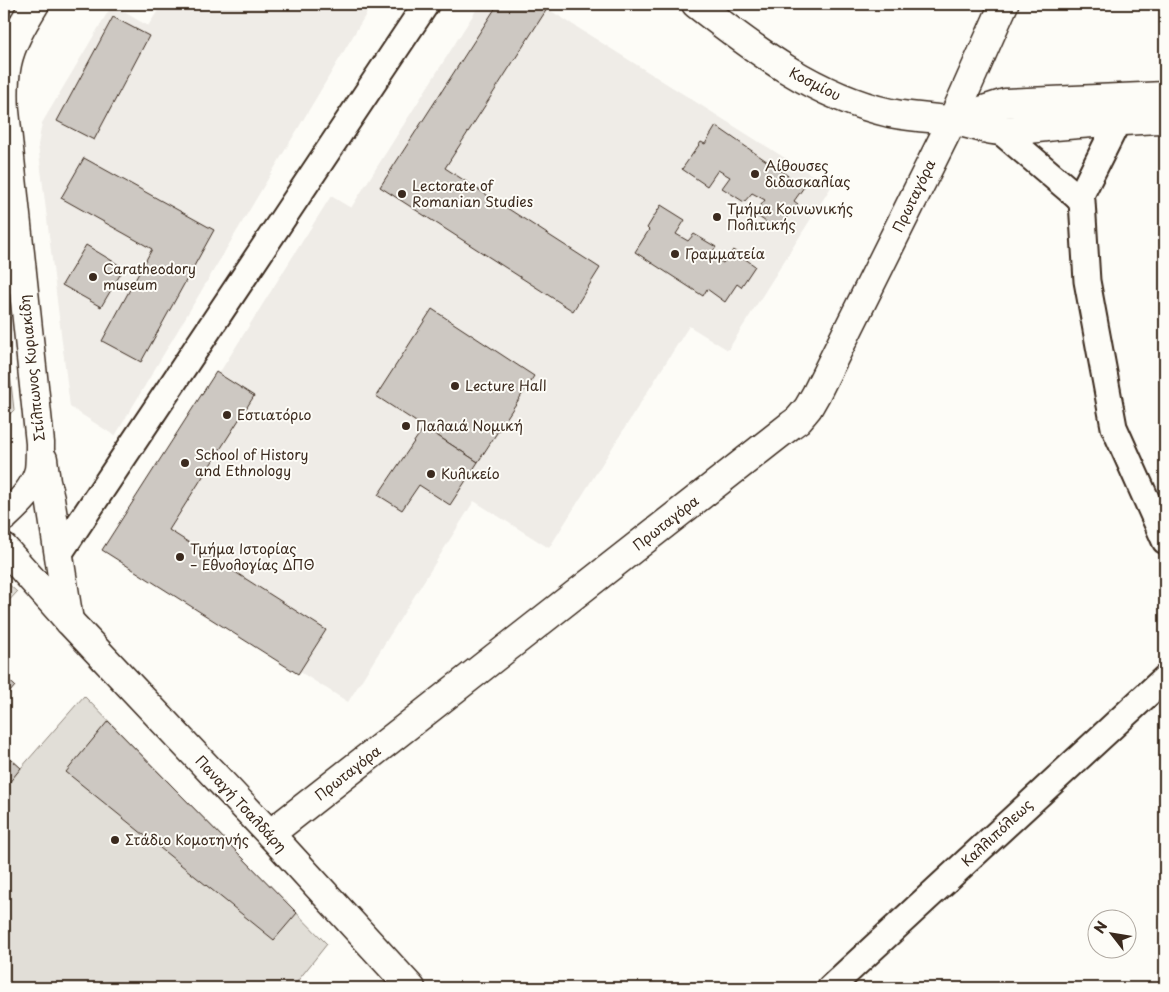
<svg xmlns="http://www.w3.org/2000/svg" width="1169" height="992" font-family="'Playpen Sans',sans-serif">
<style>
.built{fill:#efece7}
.green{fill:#e1ded7;stroke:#8e847a}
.building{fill:#cdc8c2;stroke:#3b2a1e}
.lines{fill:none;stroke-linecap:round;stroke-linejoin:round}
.street-casing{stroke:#3b2a1e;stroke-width:29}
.secondary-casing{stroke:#3b2a1e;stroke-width:31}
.street{stroke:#fdfcf7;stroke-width:25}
.secondary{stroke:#fdfcf7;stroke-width:28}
.poi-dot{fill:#3b2a1e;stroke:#fdfcf7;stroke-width:2}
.labels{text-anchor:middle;stroke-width:4;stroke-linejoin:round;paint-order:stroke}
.street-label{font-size:14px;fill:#3b2a1e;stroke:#fdfcf7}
.poi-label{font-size:14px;fill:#3b2a1e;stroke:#fdfcf7;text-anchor:start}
</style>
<rect width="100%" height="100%" fill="#fdfcf7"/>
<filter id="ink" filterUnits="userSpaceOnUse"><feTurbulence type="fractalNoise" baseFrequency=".02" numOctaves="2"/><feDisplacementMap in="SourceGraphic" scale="10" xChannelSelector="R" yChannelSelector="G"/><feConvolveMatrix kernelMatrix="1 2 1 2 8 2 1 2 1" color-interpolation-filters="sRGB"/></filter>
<g filter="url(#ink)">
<g class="built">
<path d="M162 4H372L115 436 70 407 38 145 42 123 112 5 148 26Z"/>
<path d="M480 4H540L831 187 728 350 689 326 549 548 474 501 348 702 107 551 331 196 351 208Z"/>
</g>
<g class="green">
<path d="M4 321 14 410 4 420Z"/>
<path d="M4 580 17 592 4 606Z"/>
<path d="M84 696 327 944 292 988H4V753L21 768Z"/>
</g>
<g class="building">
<path d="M498 4H539L547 9 445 168 600 268 573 311 380 187Z"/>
<path d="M113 17 149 36 94 140 57 121Z"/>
<path d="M716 126 804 187 794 201 798 204 777 229 754 214 765 200 752 193 744 202 722 188 730 177 718 170 707 186 682 169 701 142 705 144Z"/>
<path d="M84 158 214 230 141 362 102 341 152 249 61 198Z"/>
<path d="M661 205 685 220 676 234 688 241 694 234 716 247 710 255 723 263 733 250 755 266 741 287 737 284 725 302 707 289 703 296 635 252 649 230 647 228Z"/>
<path d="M86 245 124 268 101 307 62 285Z"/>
<path d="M432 309 534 376 478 462 376 396Z"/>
<path d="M216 372 254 396 169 530 326 630 298 674 102 550Z"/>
<path d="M424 427 478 462 450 505 419 485 402 510 378 495Z"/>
<path d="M4 676 15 686 4 699Z"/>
<path d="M108 721 297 913 274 940 66 772Z"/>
<path d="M4 753 21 768 4 789Z"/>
</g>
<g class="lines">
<defs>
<g id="street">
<path d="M1000 131 1082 201 1087 281 1114 427 1165 541"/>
<path d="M1079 199 1118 121"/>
<path d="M59 554 426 4"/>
<path d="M830 988 1165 678"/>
</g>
<g id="secondary">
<path d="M696 4C755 50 815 96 890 113 910 117 930 118 950 120 966 122 987 131 1002 131 1020 130 1038 128 1055 126 1092 123 1129 120 1165 119"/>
<path d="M953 120 1005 103 1165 96"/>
<path d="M43 459 46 482 50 498 69 621"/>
<path d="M4 517C18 504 34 490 39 470 40 462 40 451 40 443L5 111C4 95 4 79 7 64 11 43 24 22 35 4"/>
<path d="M4 548 69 621 270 834 411 988"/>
<path d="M270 834 791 425 798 420 808 408 816 394 952 121 1004 4"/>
</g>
</defs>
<use href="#street" class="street-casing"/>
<use href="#secondary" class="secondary-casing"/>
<use href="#street" class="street"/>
<use href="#secondary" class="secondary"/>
</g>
</g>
<g class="poi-dot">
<circle cx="755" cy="174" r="5"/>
<circle cx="402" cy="194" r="5"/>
<circle cx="717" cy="217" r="5"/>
<circle cx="675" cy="254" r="5"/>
<circle cx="93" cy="277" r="5"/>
<circle cx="455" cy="386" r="5"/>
<circle cx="227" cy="415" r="5"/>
<circle cx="406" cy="426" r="5"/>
<circle cx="185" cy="463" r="5"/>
<circle cx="431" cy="474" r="5"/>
<circle cx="180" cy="557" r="5"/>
<circle cx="115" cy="840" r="5"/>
</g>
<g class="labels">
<g class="street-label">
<text transform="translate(815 84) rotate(27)" y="5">Κοσμίου</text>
<text transform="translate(914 196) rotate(-64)" y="5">Πρωταγόρα</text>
<text transform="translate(32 368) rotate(-96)" y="5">Στίλπωνος Κυριακίδη</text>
<text transform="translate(666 523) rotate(-38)" y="5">Πρωταγόρα</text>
<text transform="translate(348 773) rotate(-38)" y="5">Πρωταγόρα</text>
<text transform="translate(241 804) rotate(47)" y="5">Παναγή Τσαλδάρη</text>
<text transform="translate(997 833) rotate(-43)" y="5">Καλλιπόλεως</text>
</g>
<g class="poi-label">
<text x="765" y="171">Αίθουσες<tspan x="765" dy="16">διδασκαλίας</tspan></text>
<text x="412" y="191">Lectorate of<tspan x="412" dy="16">Romanian Studies</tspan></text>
<text x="727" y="214">Τμήμα Κοινωνικής<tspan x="727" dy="16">Πολιτικής</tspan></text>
<text x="685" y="259">Γραμματεία</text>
<text x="103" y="274">Caratheodory<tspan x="103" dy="16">museum</tspan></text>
<text x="465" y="391">Lecture Hall</text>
<text x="237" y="420">Εστιατόριο</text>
<text x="416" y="431">Παλαιά Νομική</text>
<text x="195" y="460">School of History<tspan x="195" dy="16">and Ethnology</tspan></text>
<text x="441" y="479">Κυλικείο</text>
<text x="190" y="554">Τμήμα Ιστορίας<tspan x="190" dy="16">– Εθνολογίας ΔΠΘ</tspan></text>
<text x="125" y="845">Στάδιο Κομοτηνής</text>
</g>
</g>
<rect width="1169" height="992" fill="none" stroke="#fdfcf7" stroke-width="20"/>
<rect x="10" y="10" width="1149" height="972" fill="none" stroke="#3b2a1e" stroke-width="2" filter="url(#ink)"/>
<g transform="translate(1112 934) rotate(301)"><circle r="24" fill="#fdfcf7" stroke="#afa8a0"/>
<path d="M0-4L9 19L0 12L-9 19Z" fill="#3b2a1e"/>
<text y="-8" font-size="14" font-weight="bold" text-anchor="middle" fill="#3b2a1e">N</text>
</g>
</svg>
